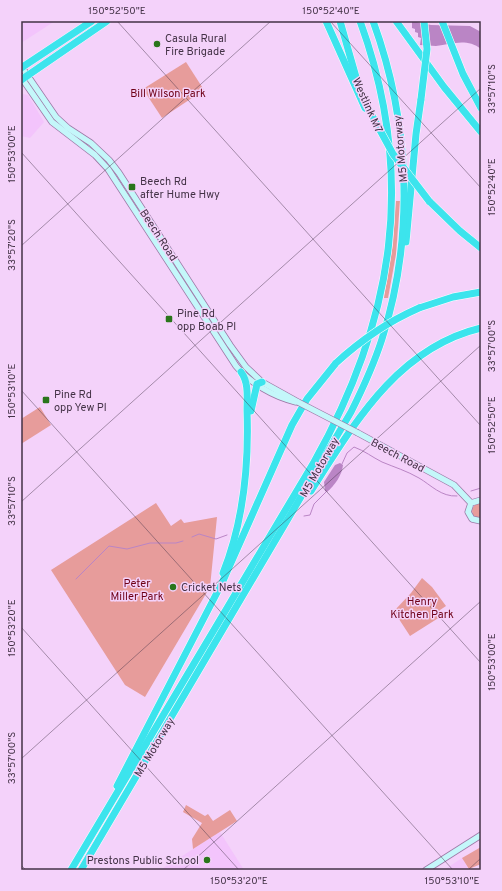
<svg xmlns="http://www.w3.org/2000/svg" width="502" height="891" font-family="Overpass,sans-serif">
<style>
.built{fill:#f3c4fc}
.green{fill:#e79c9b}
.water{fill:#ba85c5}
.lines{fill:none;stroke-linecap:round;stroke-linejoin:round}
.stream{stroke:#ba85c5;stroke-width:1}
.secondary-casing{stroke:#9e78a6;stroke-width:7}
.highway-casing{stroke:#fff;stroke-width:8}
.secondary{stroke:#c4f7fa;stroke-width:5.5}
.highway{stroke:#3ce4ed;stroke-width:7}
.secondary-bridge-casing{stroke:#9e78a6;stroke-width:7;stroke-linecap:butt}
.highway-bridge-casing{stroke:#fff;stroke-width:8;stroke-linecap:butt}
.secondary-bridge{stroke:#c4f7fa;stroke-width:5.5}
.highway-bridge{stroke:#3ce4ed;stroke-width:7}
.ticks{fill:none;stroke:#433246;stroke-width:1;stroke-opacity:0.45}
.poi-dot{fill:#2a751b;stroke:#f4d2fa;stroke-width:1.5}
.labels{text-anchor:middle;stroke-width:3;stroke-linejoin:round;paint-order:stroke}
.poi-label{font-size:11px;fill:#433246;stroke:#f4d2fa;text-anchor:start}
.park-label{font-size:11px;fill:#6e0016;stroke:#f4d2fa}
.street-label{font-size:11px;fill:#433246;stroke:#f4d2fa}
.neatline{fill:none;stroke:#433246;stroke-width:1.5}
.ticks-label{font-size:10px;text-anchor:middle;fill:#433246}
</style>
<rect width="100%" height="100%" fill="#f4d2fa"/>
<g class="built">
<path d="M21 21H55L21 43Z"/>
<path d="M23 94 28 95 44 122 30 138 21 136V96Z"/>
<path d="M220 832 244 870H160Z"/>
<path d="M462 858 469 870H444Z"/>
</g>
<g class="green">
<path d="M186 62 204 90 162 118 143 89Z"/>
<path d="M396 201H400L396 254 388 298H384L393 244Z"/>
<path d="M40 407 51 425 21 444V419Z"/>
<path d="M156 503 171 526 181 519 184 523 217 517 210 587 145 697 125 685 51 570Z"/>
<path d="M476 504H481V518L475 517C471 513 471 508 476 504Z"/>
<path d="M422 578 432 587 446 606 440 610V617L410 636 395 613V610L411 593Z"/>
<path d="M186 805 205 816 208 814 213 821 230 810 237 821 193 849 192 839 202 823 183 812Z"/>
<path d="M481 847V864L469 869 462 858Z"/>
</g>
<g class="water">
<path d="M412 21 431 25 470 26 481 32V49C467 38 452 44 436 46 431 46 425 45 420 45L421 38 418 37V33L415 32V29L412 28Z"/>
<path d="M340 463 343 465C342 475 335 485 327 492L325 491 324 482 335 465Z"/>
</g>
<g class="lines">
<g class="stream">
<path d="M342 464 347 453 354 447C365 451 372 457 382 462 394 467 407 471 419 478 431 485 441 497 457 496"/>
<path d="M471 491 481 488"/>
<path d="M304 516 310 515 314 504 327 491"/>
<path d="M192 537 199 534 216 539 227 535"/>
<path d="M76 579 109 546 127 549 150 543H176L183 541"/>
</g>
<defs>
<g id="secondary">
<path d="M21 66 56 117 68 128 91 143 109 160 119 173 230 345 246 367 262 382 298 402"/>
<path d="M21 77 52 122 95 155 108 169 236 366C250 383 274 397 296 402"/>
<path d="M358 433 454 485 471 503"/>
<path d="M481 500 471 503 468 512 472 519 481 521"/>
<path d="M426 870 481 835"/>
</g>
<g id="highway">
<path d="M326 21 365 108 369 110"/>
<path d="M340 21 356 77"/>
<path d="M396 21 444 87 481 132"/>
<path d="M442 21 463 74 481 108"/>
<path d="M21 68 92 21"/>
<path d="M21 80 107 21"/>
<path d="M429 201 460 231 481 248"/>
<path d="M406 242 416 134 421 99"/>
<path d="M419 308 453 297 481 292"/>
<path d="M251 411 257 384 262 382"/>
<path d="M311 491C354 424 397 348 481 328"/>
<path d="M223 573C243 523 249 464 247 410 247 397 249 383 241 372"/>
<path d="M117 786 222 583 292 425 307 399 336 363"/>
<path d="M71 870 314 462C394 320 417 177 360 21"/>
<path d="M81 870 351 412C363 388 374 364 382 339 415 236 410 122 373 21"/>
</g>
</defs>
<use href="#secondary" class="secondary-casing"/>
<use href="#highway" class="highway-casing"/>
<use href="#secondary" class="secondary"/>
<use href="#highway" class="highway"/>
<defs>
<path id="secondary-bridge" d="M298 402 358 433"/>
<g id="highway-bridge">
<path d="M421 99 427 49 424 21"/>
<path d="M369 110 393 154 429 201"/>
<path d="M336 363C361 340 387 322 419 308"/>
</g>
</defs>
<use href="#secondary-bridge" class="secondary-bridge-casing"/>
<use href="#highway-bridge" class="highway-bridge-casing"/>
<use href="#secondary-bridge" class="secondary-bridge"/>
<use href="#highway-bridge" class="highway-bridge"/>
</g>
<path class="ticks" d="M117 21 481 426M330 21 481 188M21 152 481 663M21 246 271 21M21 390 453 870M21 502 481 88M21 627 239 870M21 759 481 345M21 865 26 870M183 870 481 601M468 870 481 858"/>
<g class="poi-dot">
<circle cx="157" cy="44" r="4"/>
<rect x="128" y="183" width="8" height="8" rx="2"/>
<rect x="165" y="315" width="8" height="8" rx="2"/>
<rect x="42" y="396" width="8" height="8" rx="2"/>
<circle cx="173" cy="587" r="4"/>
<circle cx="207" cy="860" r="4"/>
</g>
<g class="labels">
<g class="poi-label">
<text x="165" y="42">Casula Rural<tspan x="165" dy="13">Fire Brigade</tspan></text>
<text x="140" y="185">Beech Rd<tspan x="140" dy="13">after Hume Hwy</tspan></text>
<text x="177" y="317">Pine Rd<tspan x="177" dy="13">opp Boab Pl</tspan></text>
<text x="54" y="398">Pine Rd<tspan x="54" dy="13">opp Yew Pl</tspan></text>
<text x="181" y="591">Cricket Nets</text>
<text x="199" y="864" text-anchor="end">Prestons Public School</text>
</g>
<g class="park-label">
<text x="168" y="97">Bill Wilson Park</text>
<text x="137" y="587">Peter<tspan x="137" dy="13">Miller Park</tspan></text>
<text x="422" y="605">Henry<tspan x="422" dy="13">Kitchen Park</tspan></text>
</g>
<g class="street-label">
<text transform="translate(368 105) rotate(66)" y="4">Westlink M7</text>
<text transform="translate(400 149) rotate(-95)" y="4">M5 Motorway</text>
<text transform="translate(159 235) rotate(57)" y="4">Beech Road</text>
<text transform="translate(398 455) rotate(28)" y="4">Beech Road</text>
<text transform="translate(319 467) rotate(-60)" y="4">M5 Motorway</text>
<text transform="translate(154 747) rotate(-59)" y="4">M5 Motorway</text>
</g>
</g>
<rect width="502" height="891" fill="none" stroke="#f4d2fa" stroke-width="44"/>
<rect x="22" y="22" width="458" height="847" class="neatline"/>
<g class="ticks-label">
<text x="117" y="14">150°52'50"E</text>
<text x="331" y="14">150°52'40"E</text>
<text transform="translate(491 89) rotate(-90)" y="4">33°57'10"S</text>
<text transform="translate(11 154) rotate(-90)" y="4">150°53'00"E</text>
<text transform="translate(491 187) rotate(-90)" y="4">150°52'40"E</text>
<text transform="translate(11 245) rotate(-90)" y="4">33°57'20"S</text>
<text transform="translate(491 346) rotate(-90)" y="4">33°57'00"S</text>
<text transform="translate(11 391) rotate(-90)" y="4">150°53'10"E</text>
<text transform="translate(491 425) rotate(-90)" y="4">150°52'50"E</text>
<text transform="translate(11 501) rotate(-90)" y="4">33°57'10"S</text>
<text transform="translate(11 628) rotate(-90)" y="4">150°53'20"E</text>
<text transform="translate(491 662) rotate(-90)" y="4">150°53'00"E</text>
<text transform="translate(11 758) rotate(-90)" y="4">33°57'00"S</text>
<text x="239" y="884">150°53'20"E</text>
<text x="452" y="884">150°53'10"E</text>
</g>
</svg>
